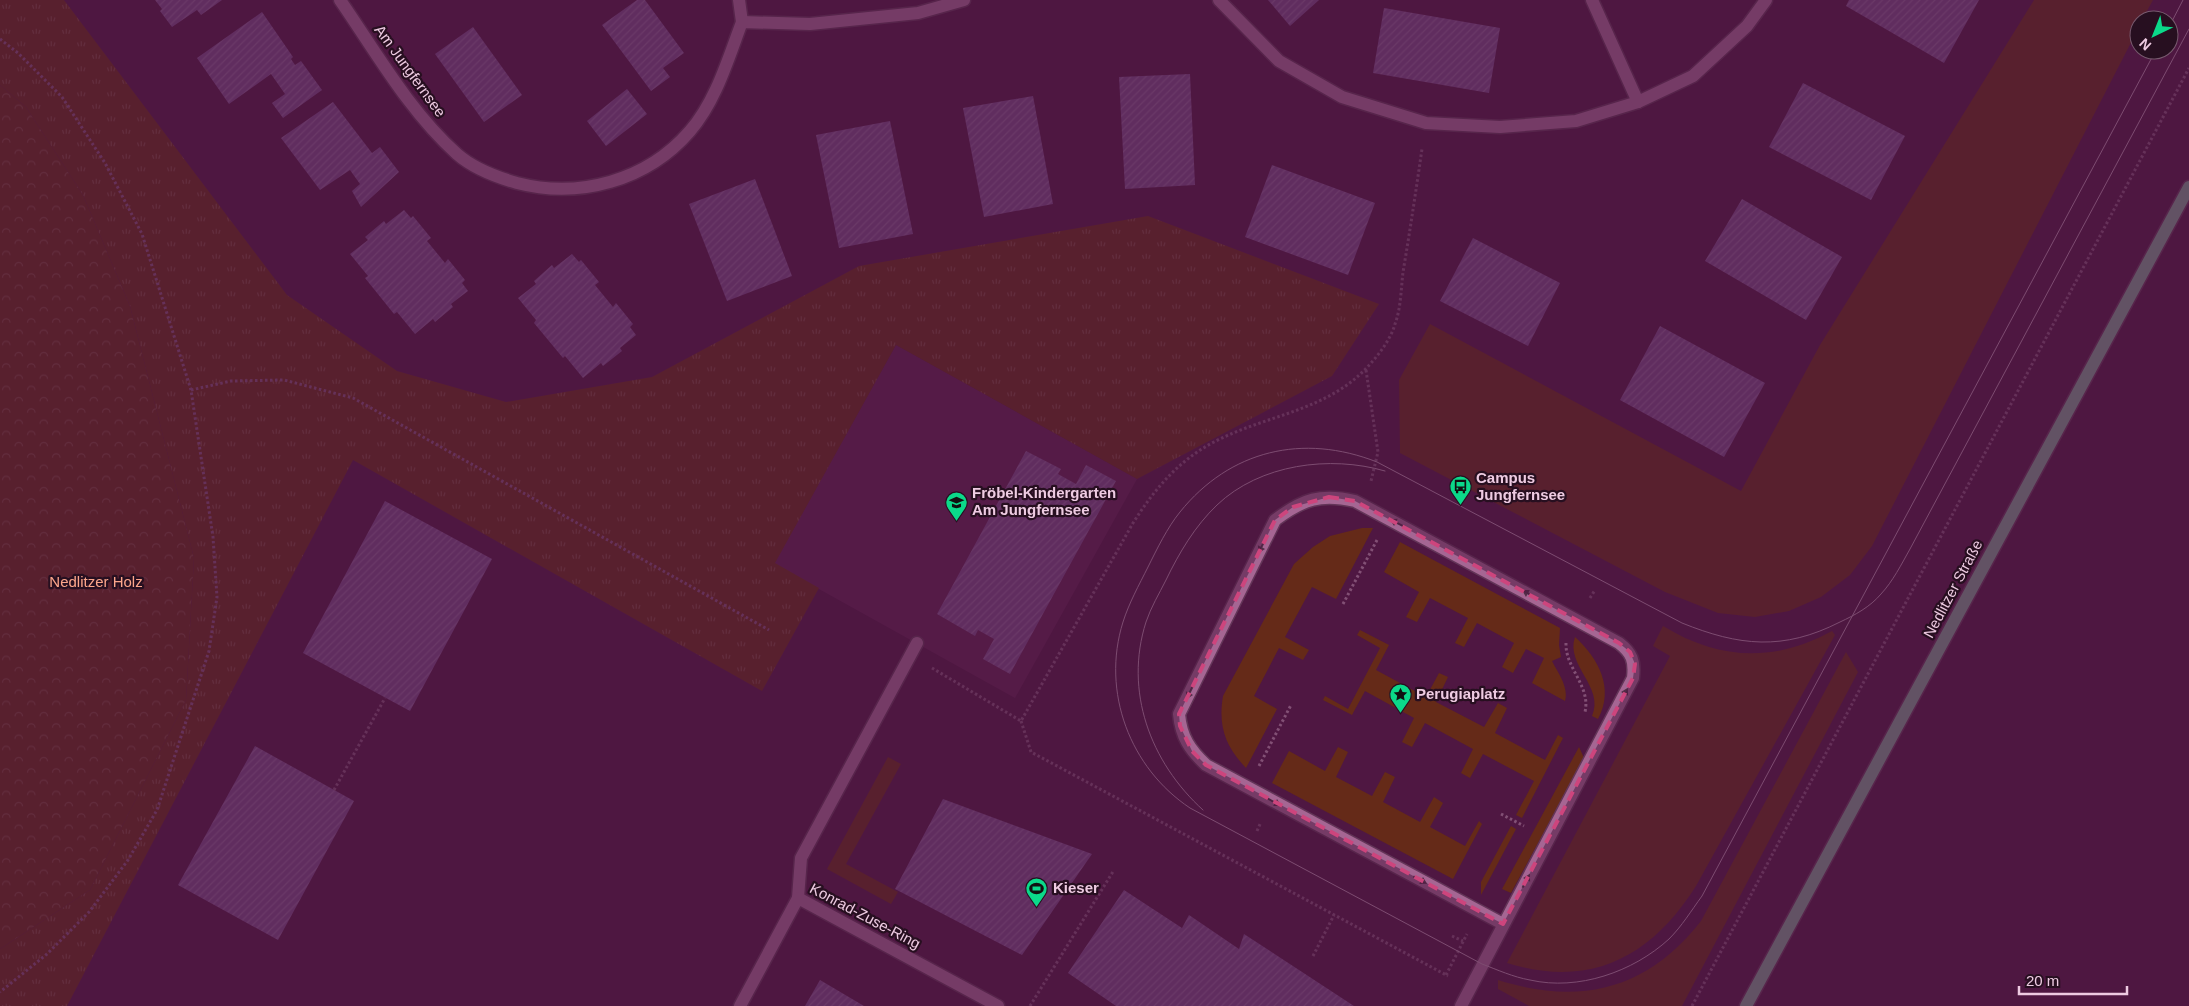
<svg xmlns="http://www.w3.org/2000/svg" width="2189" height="1006" font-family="Helvetica,sans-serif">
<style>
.built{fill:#5e204f}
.grass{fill:#652a18}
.forest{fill:url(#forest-crowns)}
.park{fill:url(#park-tufts)}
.building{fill:url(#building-hatch)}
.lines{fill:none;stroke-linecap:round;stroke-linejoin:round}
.service-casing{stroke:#633558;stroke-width:15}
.minor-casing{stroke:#633558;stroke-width:15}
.primary-casing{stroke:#633558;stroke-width:15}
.path{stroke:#825075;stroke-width:3;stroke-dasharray:2.5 2.5;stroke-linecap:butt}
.service{stroke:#a56693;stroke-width:12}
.minor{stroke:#a56693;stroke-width:12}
.primary{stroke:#7a9a8e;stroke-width:12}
.tram{stroke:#b58ba9;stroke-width:1}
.oneway{fill:#532d48}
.marked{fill:none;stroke:#cd457d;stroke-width:4;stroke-dasharray:10 6;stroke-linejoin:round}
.labels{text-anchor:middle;stroke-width:4.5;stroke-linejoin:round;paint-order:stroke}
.street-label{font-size:15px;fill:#eecbe2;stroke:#270f20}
.poi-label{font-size:15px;font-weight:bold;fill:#eecbe2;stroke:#270f20;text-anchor:start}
.park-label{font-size:15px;fill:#fda68b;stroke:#270f20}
</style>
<defs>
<pattern id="forest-crowns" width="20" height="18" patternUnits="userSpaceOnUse" patternTransform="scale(1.25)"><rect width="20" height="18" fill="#652a18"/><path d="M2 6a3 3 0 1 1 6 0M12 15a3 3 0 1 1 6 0" fill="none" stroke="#7b4839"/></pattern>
<pattern id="park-tufts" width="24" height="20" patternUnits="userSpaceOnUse" patternTransform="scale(1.25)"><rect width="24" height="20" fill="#652a18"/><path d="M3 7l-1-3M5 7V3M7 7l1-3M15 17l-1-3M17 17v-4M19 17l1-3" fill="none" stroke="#7b4839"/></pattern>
<pattern id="building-hatch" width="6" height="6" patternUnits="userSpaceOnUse" patternTransform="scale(1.25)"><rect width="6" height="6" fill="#774884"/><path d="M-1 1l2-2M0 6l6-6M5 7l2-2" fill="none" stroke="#8b6195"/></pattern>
</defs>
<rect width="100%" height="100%" fill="#4f1742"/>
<path class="built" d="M896 345 1137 479 1015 698 774 564Z"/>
<g class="grass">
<path d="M2034 0H2153L2142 20H2139V27L1872 546 1850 575 1821 597 1789 611 1755 617 1718 613 1665 592 1400 453 1399 380 1430 324 1741 491 1820 345Z"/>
<path d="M1362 528H1373L1336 599 1312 587 1285 637 1309 650 1303 660 1279 648 1254 696 1277 709 1246 768C1225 746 1218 726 1223 696L1294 564 1313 547 1330 536Z"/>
<path d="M1400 542 1560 628 1559 645 1561 657 1552 661C1558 673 1569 687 1565 701L1532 683 1544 658 1526 649 1513 673 1502 667 1514 643 1477 623 1464 647 1455 643 1468 618 1430 598 1417 622 1406 617 1419 592 1384 572Z"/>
<path d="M1663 626C1719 660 1774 663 1832 631L1835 635 1696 886C1651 957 1591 989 1507 963L1670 656 1653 646Z"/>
<path d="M1360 630 1389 645 1376 670 1426 697 1439 673 1448 677 1436 702 1484 727 1498 703 1507 708 1495 733 1545 760 1558 735 1563 738 1522 818 1516 815 1534 781 1483 754 1470 778 1461 773 1473 749 1425 723 1412 747 1402 742 1414 718 1365 691 1352 715 1323 700 1325 696 1348 709 1380 648 1357 635Z"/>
<path d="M1575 637C1598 658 1615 688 1598 719L1592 716C1605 687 1565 665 1575 637Z"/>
<path d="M1846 652 1858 672 1682 1006H1529L1498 989V980C1580 1006 1647 990 1701 921Z"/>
<path d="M1338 747 1348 752 1336 777 1372 796 1385 772 1395 777 1383 802 1420 822 1434 797 1443 803 1430 827 1465 846 1479 821 1482 824 1453 879 1272 783 1289 751 1325 771Z"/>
<path d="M1579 747 1584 758 1511 893 1502 889Z"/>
<path d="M888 757 901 764 846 864 898 892 891 904 827 869Z"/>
<path d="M1511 826 1516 829 1481 895V882Z"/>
</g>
<path class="forest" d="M0 85 26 107 83 195 130 306 194 558 186 700 90 890 0 949Z"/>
<path class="park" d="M0 0H64L287 295 397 371 506 402 652 377 859 266 1148 216 1379 304 1332 376 1137 479 896 345 775 563 819 588 762 691 353 460 67 1006H0V949L90 890 186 700 194 558 130 306 83 195 26 107 0 85Z"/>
<g class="building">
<path d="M155 0H222L201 15 197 10 172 27 160 11 162 9Z"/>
<path d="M637 0H645L684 53 663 68 670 77 651 91 602 25Z"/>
<path d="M1268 0H1319L1290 26Z"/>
<path d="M1849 0H1979L1944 63 1846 6Z"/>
<path d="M1384 8 1500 28 1489 93 1373 73Z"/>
<path d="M262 12 293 57 291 59 295 65 301 61 322 90 283 118 272 103 285 94 271 74 229 104 197 58Z"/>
<path d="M473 27 522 95 484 122 435 54Z"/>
<path d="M1190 74 1195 185 1125 189 1119 77Z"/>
<path d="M1803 83 1905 136 1871 200 1769 147Z"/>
<path d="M627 89 647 114 606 146 587 121Z"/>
<path d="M1033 96 1053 204 984 217 963 108Z"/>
<path d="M333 102 372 153 380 147 399 172 361 207 352 191 360 184 350 170 320 190 281 138Z"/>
<path d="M890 121 913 234 839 248 816 135Z"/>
<path d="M1272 165 1375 203 1348 275 1245 237Z"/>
<path d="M755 179 792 276 727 301 689 204Z"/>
<path d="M1742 199 1842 257 1806 320 1705 261Z"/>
<path d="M404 210 411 218 413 216 431 238 427 241 445 263 448 259 465 280 462 283 468 291 451 304 453 307 435 322 433 319 415 334 397 312 394 314 365 278 368 276 350 254 368 240 365 237 384 221 386 224Z"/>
<path d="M1473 238 1560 283 1528 346 1440 301Z"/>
<path d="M572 254 579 262 581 260 599 282 595 285 613 307 616 303 633 324 630 327 636 335 620 348 622 351 603 366 601 363 583 378 565 356 563 358 534 323 536 320 518 298 536 284 534 281 552 265 554 268Z"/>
<path d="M1660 326 1765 383 1724 457 1620 400Z"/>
<path d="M1026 451 1061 469 1058 474 1076 484 1086 465 1116 481 1010 674 983 659 994 639 978 630 975 636 937 614Z"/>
<path d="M385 501 492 559 410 711 303 653Z"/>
<path d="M255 746 354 801 278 940 178 885Z"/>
<path d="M943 799 1092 854 1022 955 895 889Z"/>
<path d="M1124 890 1182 928 1189 915 1239 949 1244 934 1354 1006H1116L1068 973Z"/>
<path d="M820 980 864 1006H805Z"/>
</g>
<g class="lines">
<defs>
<path id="service" d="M798 898 801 858 917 643"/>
<g id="minor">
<path d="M340 0C376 52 409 111 457 154 474 169 496 177 517 183 579 199 647 181 690 131 716 101 728 59 742 22L810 24 918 13 964 0"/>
<path d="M739 0 742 22"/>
<path d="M1219 0 1279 61 1342 97 1426 123 1500 127 1576 121 1638 102 1693 76 1747 26 1766 0"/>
<path d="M1592 0 1638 102"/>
<path d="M740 1006 798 898 998 1006"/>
<path d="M1461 1006 1633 678C1635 661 1632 653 1619 643L1355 501C1321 493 1303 499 1275 520L1179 714C1181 737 1190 750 1206 765L1503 924"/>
</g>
<path id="primary" d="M1746 1006 2189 187"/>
</defs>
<use href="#service" class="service-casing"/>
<use href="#minor" class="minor-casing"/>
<use href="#primary" class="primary-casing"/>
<g class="path">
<path d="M0 39 18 53 62 97 105 163 142 234 191 390 213 537 217 597 209 651 157 810 128 860 89 912 47 954 0 992"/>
<path d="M1366 370 1378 452 1371 481"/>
<path d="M191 390 231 381 284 380 353 398 769 630"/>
<path d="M1590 598 1595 590"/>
<path d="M1343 604 1377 540"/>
<path d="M1566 643C1565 668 1591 686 1585 712"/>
<path d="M932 668 1021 721 1133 523C1154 490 1177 462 1212 443 1266 414 1329 412 1371 363 1381 352 1391 338 1395 324 1401 308 1401 289 1403 272 1410 231 1416 190 1422 149"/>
<path d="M1021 721 1031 752 1448 976"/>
<path d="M1259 766 1291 705"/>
<path d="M334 790 385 698"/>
<path d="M1501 814 1524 826"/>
<path d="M1257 831 1261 822"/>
<path d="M1452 936 1463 941"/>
<path d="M1313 956 1334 915"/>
<path d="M1446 975 1467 934"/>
<path d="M1030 1006 1114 870"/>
<path d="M1692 1006 2189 68"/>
</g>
<use href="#service" class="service"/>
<use href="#minor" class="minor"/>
<use href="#primary" class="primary"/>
<g class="tram">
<path d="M2169 27 2183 0"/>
<path d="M2156 50 1702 896C1691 911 1682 926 1669 939 1633 972 1578 991 1530 980 1513 977 1498 970 1482 964L1190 808C1130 768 1101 692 1123 622 1129 603 1139 585 1148 567 1157 549 1167 528 1180 512 1230 450 1303 433 1377 462L1682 623C1739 646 1783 651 1840 622 1855 615 1870 607 1881 594 1893 581 1901 565 1910 549L2189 29"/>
<path d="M1203 810C1150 762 1124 691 1146 622 1151 607 1159 594 1166 580 1179 553 1195 526 1217 505 1260 464 1330 455 1385 471"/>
</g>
</g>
<defs><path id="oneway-solid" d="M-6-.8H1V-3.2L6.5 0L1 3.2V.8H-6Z" transform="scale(1.25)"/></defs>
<g class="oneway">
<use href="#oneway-solid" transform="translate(1397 523) rotate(-153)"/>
<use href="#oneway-solid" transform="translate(1262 546) rotate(116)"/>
<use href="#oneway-solid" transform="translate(1529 594) rotate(-151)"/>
<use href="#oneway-solid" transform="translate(1190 692) rotate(116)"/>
<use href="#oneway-solid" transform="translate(1624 695) rotate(-62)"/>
<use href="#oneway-solid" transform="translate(1274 802) rotate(29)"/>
<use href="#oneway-solid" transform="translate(1420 880) rotate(28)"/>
<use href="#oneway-solid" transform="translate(1526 881) rotate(-62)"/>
</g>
<path d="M0 0H2189V1006H0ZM1329 497 1355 501 1619 643 1630 652 1635 664 1633 678 1503 924 1206 765 1192 751 1180 726 1179 714 1275 520 1293 507Z" fill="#4f1742" fill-opacity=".55" fill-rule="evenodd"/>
<path class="marked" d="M1329 497 1355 501 1619 643 1630 652 1635 664 1633 678 1503 924 1206 765 1192 751 1180 726 1179 714 1275 520 1293 507Z"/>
<defs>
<symbol id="bus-pin" viewBox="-11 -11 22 30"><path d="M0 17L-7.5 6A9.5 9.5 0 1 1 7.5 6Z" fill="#0bd98a" stroke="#270f20"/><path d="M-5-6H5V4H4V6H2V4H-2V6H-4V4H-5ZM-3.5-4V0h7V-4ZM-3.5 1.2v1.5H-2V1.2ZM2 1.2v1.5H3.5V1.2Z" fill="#111"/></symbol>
<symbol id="school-pin" viewBox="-11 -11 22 30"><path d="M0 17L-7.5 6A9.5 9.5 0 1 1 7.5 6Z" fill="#0bd98a" stroke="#270f20"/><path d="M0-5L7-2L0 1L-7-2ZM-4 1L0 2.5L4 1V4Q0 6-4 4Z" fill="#111"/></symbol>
<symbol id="sight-pin" viewBox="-11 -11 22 30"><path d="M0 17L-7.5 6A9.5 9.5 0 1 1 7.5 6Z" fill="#0bd98a" stroke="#270f20"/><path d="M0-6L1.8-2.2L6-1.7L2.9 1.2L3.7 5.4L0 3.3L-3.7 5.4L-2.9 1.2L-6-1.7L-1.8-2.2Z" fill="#111"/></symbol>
<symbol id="stadium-pin" viewBox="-11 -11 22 30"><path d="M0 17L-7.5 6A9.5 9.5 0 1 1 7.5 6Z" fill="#0bd98a" stroke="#270f20"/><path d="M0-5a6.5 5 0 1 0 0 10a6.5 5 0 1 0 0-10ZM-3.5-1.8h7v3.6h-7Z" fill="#111"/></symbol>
</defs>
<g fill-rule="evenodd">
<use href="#bus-pin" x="1448" y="474" width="25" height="34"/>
<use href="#school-pin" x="944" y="490" width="25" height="34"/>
<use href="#sight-pin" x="1388" y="682" width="25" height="34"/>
<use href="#stadium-pin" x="1024" y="876" width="25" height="34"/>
</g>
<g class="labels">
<g class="street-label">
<text transform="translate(410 71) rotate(54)" y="5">Am Jungfernsee</text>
<text transform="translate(1953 589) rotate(-62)" y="5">Nedlitzer Straße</text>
<text transform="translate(865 916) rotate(28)" y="5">Konrad-Zuse-Ring</text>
</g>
<g class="poi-label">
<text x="1476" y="483">Campus<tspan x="1476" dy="17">Jungfernsee</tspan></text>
<text x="972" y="498">Fröbel-Kindergarten<tspan x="972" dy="17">Am Jungfernsee</tspan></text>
<text x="1416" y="699">Perugiaplatz</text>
<text x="1053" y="893">Kieser</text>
</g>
<g class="park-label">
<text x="96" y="587">Nedlitzer Holz</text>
</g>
</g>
<g transform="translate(2154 35) rotate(223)"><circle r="24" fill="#270f20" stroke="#775a6e"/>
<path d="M0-4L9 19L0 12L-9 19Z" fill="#0bd98a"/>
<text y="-8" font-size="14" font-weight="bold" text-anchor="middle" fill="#eecbe2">N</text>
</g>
<path d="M2019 986v8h108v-8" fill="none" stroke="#eecbe2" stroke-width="2.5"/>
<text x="2026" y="986" font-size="15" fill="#eecbe2" stroke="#270f20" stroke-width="4" paint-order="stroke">20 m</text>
</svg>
